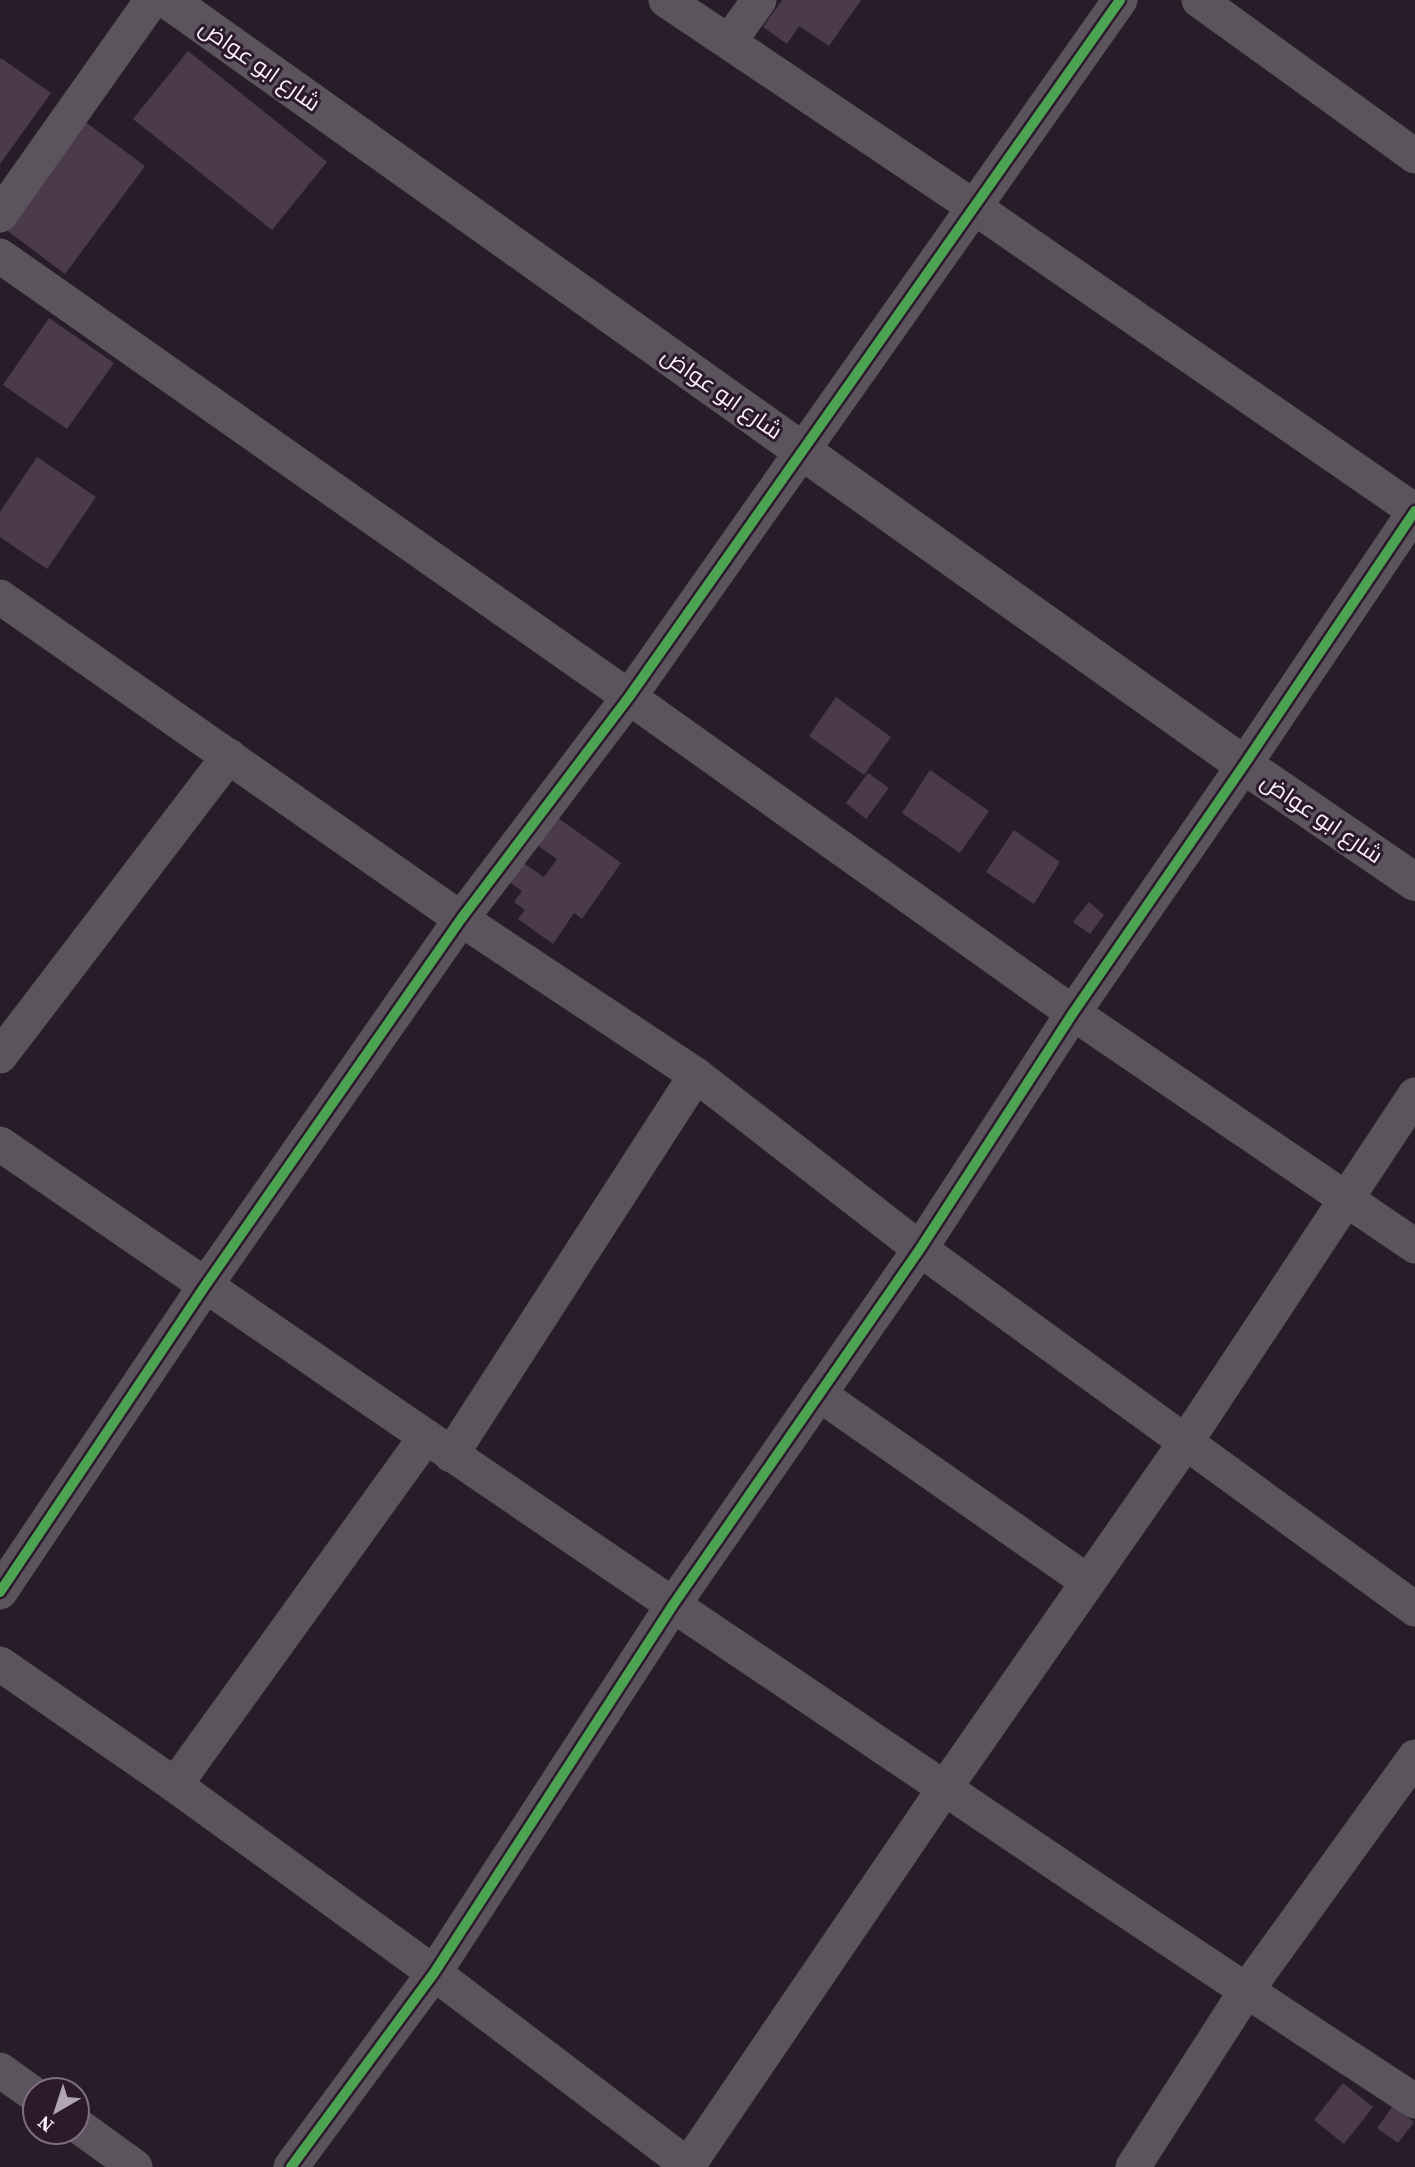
<svg xmlns="http://www.w3.org/2000/svg" width="1415" height="2167" font-family="'Source Serif 4',Cairo,serif">
<style>
.building{fill:#4b3a4c}
.lines{fill:none;stroke-linecap:round;stroke-linejoin:round}
.minor{stroke:#5c545c;stroke-width:35}
.tertiary{stroke:#5c545c;stroke-width:38}
.cycleway-casing{stroke:#2b192c;stroke-width:15}
.cycleway{stroke:#4ca352;stroke-width:10}
.labels{text-anchor:middle;stroke-width:6;stroke-linejoin:round;paint-order:stroke}
.street-label{font-size:23px;fill:#fdf0fd;stroke:#2b192c}
</style>
<rect width="100%" height="100%" fill="#271d28"/>
<g class="building">
<path d="M782 0H861L829 46 799 26 787 44 763 27Z"/>
<path d="M188 51 327 162 272 230 133 119Z"/>
<path d="M1 58 51 93 0 164V60Z"/>
<path d="M80 118 145 166 65 274 1 226Z"/>
<path d="M49 318 114 363 67 429 3 385Z"/>
<path d="M37 457 96 497 47 569 0 537V512Z"/>
<path d="M836 697 891 737 864 775 809 736Z"/>
<path d="M930 770 989 811 960 853 902 813Z"/>
<path d="M868 773 889 788 866 819 846 803Z"/>
<path d="M547 810 621 863 582 919 574 913 553 944 518 919 525 910 514 902 522 891 505 879 519 860 544 877 557 859 527 838Z"/>
<path d="M1014 830 1060 862 1034 904 986 872Z"/>
<path d="M1089 902 1104 915 1090 934 1073 922Z"/>
<path d="M1343 2083 1373 2107 1344 2144 1314 2120Z"/>
<path d="M1393 2106 1414 2122 1398 2143 1377 2128Z"/>
</g>
<g class="lines">
<g class="minor">
<path d="M666 0 974 207 1415 511"/>
<path d="M1199 0 1415 156"/>
<path d="M729 42 759 0"/>
<path d="M0 215 152 0"/>
<path d="M0 256 629 697 1073 1013 1415 1246"/>
<path d="M0 597 461 919 696 1075 920 1249 1415 1609"/>
<path d="M0 1056 229 756"/>
<path d="M0 1144C224 1299 448 1452 673 1605 920 1771 1165 1939 1415 2101"/>
<path d="M819 1394 1088 1582"/>
<path d="M451 1455 696 1075"/>
<path d="M0 1592 205 1286 461 919 629 697 1120 0"/>
<path d="M0 1664 175 1785 434 1973 690 2167"/>
<path d="M175 1785 425 1438"/>
<path d="M0 2070 35 2095"/>
<path d="M77 2125 135 2167"/>
<path d="M291 2167 434 1973 673 1605 920 1249 1073 1013 1244 765 1415 511"/>
<path d="M687 2167 944 1789 1185 1443 1415 1095"/>
<path d="M1133 2167 1246 1991 1415 1757"/>
</g>
<path class="tertiary" d="M168 0 1244 765 1415 882"/>
<defs>
<g id="cycleway">
<path d="M0 1592 205 1286 461 919 629 697 1120 0"/>
<path d="M291 2167 434 1973 673 1605 920 1249 1073 1013 1244 765 1415 511"/>
</g>
</defs>
<use href="#cycleway" class="cycleway-casing"/>
<use href="#cycleway" class="cycleway"/>
</g>
<g class="labels">
<g class="street-label">
<text transform="translate(260 65) rotate(35)" y="8">شارع ابو عواض</text>
<text transform="translate(722 393) rotate(35)" y="8">شارع ابو عواض</text>
<text transform="translate(1322 818) rotate(34)" y="8">شارع ابو عواض</text>
</g>
</g>
<g transform="translate(56 2111) rotate(219)"><circle r="33" fill="#2b192c" stroke="#7f6f80" stroke-width="2"/>
<path d="M0-5L12 26L0 18L-12 26Z" fill="#b2a6b2"/>
<text y="-10" font-size="19" font-weight="bold" text-anchor="middle" fill="#fdf0fd">N</text>
</g>
</svg>
